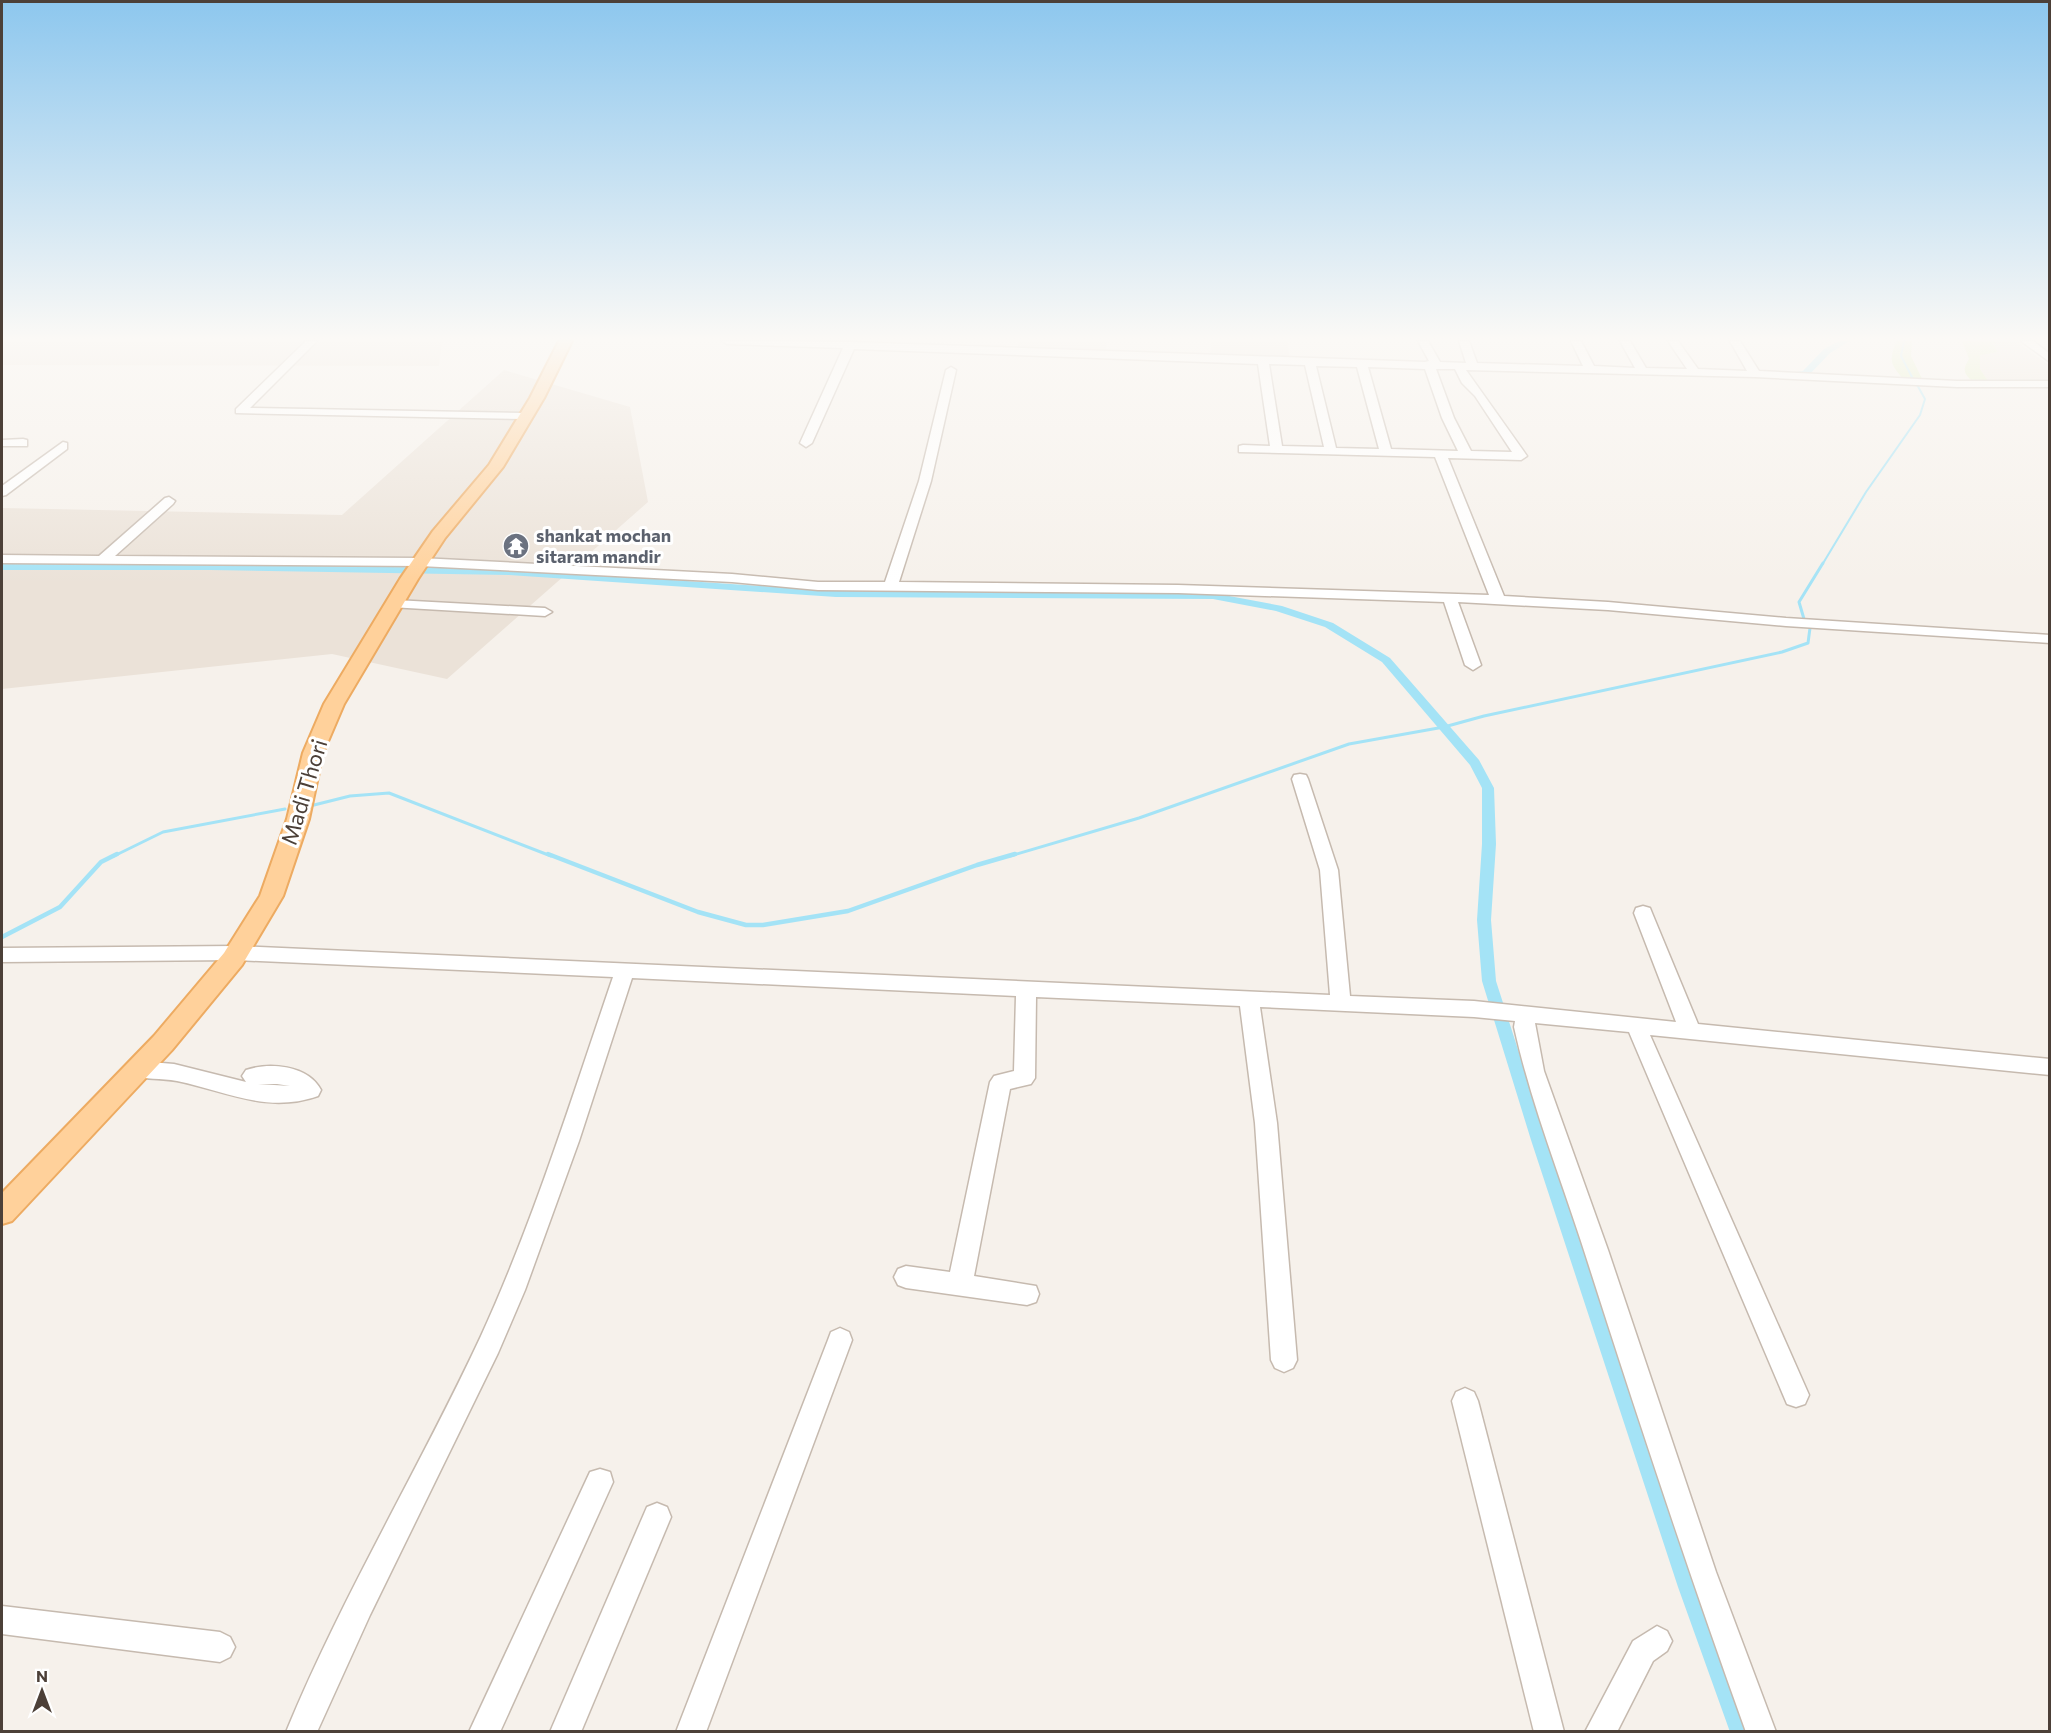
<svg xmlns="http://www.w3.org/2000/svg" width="2051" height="1733" font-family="Commissioner,sans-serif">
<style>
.residential{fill:#ebe2d8}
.green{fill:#dcedb1}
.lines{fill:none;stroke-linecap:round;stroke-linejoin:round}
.stream-far2{stroke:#a4e3f6;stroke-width:2}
.stream-far1{stroke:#a4e3f6;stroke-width:3}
.stream{stroke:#a4e3f6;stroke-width:4.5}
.canal{fill:#a4e3f6;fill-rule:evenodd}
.minor-casing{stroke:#c6baaf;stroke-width:3}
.major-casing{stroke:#edab62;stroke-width:4}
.minor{fill:#fff;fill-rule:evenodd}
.major{fill:#ffd19b;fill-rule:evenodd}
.labels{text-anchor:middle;stroke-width:6;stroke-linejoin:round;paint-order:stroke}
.far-worship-label{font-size:18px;font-weight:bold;fill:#5b616d;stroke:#fff;text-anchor:start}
.street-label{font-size:22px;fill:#4c4038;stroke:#fff}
</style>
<rect width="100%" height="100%" fill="#f6f1eb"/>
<g class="residential">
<path d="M2 341H442L439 366 2 365Z"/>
<path d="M1019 341H1107L1106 353 1017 350Z"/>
<path d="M1211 341H1287L1290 359 1210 356Z"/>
<path d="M1992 342H2017L2049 365V380L1988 381 1980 369V354L1998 352Z"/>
<path d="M504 370 630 407 648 502 447 679 332 654 2 689V508L342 515Z"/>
</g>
<g class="green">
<path d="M1896 341H1912L1911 356 1923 381 1904 380C1890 363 1889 362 1896 341Z"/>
<path d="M1962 341 2017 342 1992 343 1998 352 1980 355V369L1988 381 1973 382C1964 373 1962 370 1969 359Z"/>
</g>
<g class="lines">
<g class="stream-far2">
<path d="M1904 341 1901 356 1912 377"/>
<path d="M1822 565 1866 492 1920 415 1925 399 1916 383"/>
</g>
<g class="stream-far1">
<path d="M1804 619 1799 602 1823 563"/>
<path d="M310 806 350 796 389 793 551 856"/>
<path d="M114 856 163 832 285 809"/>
<path d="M1010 856 1139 818 1349 744 1444 727 1484 716 1782 652 1808 643 1810 628"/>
</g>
<g class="stream">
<path d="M548 854 698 912 746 925H763L848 911 977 865 1015 854"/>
<path d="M2 937 60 907 101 862 117 854"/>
</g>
<g class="canal">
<path d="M1839 341H1850L1830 353 1809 375 1790 377V373L1803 371 1824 349Z"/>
<path d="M2 564H210L509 569 836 591 1213 593 1282 606 1333 623 1390 658 1479 760 1494 788 1496 844 1491 920 1496 981 1547 1140 1700 1587 1753 1732H1730L1678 1587 1531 1140 1482 981 1477 920 1482 844V788L1470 765 1382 662 1325 627 1276 611 1213 599 836 597 509 575 210 570H2Z"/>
</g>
<defs>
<g id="minor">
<path d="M306 341H317L250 408 524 413 530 416 524 419 236 413V409Z"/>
<path d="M722 341 850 342 1425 362 1429 361 1418 341H1428L1440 362 1466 363 1459 341H1469L1477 363 1583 366 1571 341H1581L1594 366 1635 368 1620 341H1630L1646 368 1687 369 1668 341H1678L1698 369 1747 371 1730 341H1740L1759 371 1957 381H2050V387H1957L1755 377 1466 370 1527 456 1521 460 1448 458 1504 596 1608 602 1786 618 2050 635V643L1786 626 1608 610 1458 602 1481 665 1473 670 1465 665 1444 602 1178 593 818 590 732 582 420 566 2 563V555L99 556 165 498 169 497 175 501 173 504 115 556 420 558 732 574 818 582H885L919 481 946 370 951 367 956 370 931 481 899 582 1178 585 1489 595 1435 457 1239 452V446L1243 445 1270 446 1258 364 854 349 812 443 806 447 800 443 843 348 727 344ZM1269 364 1305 365 1324 447 1282 446ZM1316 366 1357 367 1379 449 1336 448ZM1368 367 1425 369 1442 418 1458 451 1391 449ZM1436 369H1455L1462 383 1475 396 1512 452 1471 451 1454 418Z"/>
<path d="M2021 341H2033L2050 354V362Z"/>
<path d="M23 439 27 440V446H2V440Z"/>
<path d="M63 442 67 443V449L6 495 2 496V486Z"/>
<path d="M395 600 545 608 552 612 545 616 390 607 388 604Z"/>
<path d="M1300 774 1306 775 1308 779 1338 870 1350 996 1474 1001 1676 1022 1634 913 1636 908 1643 906 1650 908 1652 913 1698 1024 2050 1059V1075L1650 1035 1809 1395 1805 1404 1796 1407 1787 1404 1629 1032 1535 1023 1544 1071 1608 1250 1716 1572 1776 1732H1746C1690 1577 1639 1422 1589 1266 1564 1186 1532 1108 1514 1027L1515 1021 1474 1017 1260 1007 1277 1123 1297 1360 1293 1368 1284 1372 1275 1368 1271 1360 1255 1123 1240 1006 1036 997 1035 1078 1031 1084 1010 1089 974 1276 1036 1286 1039 1294 1036 1302 1027 1305 906 1288 898 1285 894 1277 898 1269 906 1266 950 1272 990 1082 994 1076 1014 1071 1016 996 632 978 579 1141 525 1290 498 1353 370 1615 317 1732H286C342 1596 419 1469 481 1336 534 1220 572 1097 613 977L236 960 2 962V948L236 946 1330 995 1320 870 1292 779 1294 775Z"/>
<path d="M138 1061 174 1064 246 1082 242 1076 246 1070C269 1062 308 1065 321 1090L318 1096C267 1114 226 1091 177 1081 161 1078 145 1080 131 1075L128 1069 131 1063ZM258 1084H277L290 1086Z"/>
<path d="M840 1328 849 1332 852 1340 706 1732H676L828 1340 831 1332Z"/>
<path d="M1465 1388 1474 1392 1478 1401 1564 1732H1534L1452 1401 1456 1392Z"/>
<path d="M600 1469 610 1472 613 1482 500 1732H469L590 1472Z"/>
<path d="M657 1503 667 1507 671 1517 581 1732H550L647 1507Z"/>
<path d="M2 1606 220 1632 230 1637 235 1647 230 1657 220 1662 2 1634Z"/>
<path d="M1657 1626 1667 1631 1672 1641 1667 1651 1653 1661 1617 1732H1585L1633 1641Z"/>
</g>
<path id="major" d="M559 341H572L544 398 503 467 445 538 418 579 344 704 323 753 309 819 283 896 242 965 172 1050 12 1221 2 1224V1193L154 1036 224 953 260 896 287 819 303 753 324 704 400 579 433 531 489 465 530 398Z"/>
</defs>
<use href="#minor" class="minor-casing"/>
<use href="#major" class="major-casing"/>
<use href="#minor" class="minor"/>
<use href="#major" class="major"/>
</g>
<linearGradient id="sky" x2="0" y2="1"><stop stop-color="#8dc7ee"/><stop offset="0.58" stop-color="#fbf9f6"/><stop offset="1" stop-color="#fbf9f6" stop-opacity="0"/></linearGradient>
<rect width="2051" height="584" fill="url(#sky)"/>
<defs>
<symbol id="temple-disc" viewBox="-11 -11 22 22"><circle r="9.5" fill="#6b7280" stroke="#fff"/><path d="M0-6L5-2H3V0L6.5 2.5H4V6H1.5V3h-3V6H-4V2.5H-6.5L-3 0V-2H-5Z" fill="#fff"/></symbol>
</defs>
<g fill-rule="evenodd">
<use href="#temple-disc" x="501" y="531" width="30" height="30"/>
</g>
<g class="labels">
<g class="far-worship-label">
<text x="536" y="542">shankat mochan<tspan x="536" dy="21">sitaram mandir</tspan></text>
</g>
<g class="street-label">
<text transform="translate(304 792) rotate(-73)" y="8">Madi Thori</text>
</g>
</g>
<rect width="2051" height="1733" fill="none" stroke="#4c4038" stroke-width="6"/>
<g transform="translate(42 1691)" stroke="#ffffff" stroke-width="4.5" paint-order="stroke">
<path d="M0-4.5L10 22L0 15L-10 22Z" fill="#4c4038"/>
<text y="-9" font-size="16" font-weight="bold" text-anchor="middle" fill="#4c4038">N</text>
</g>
</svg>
